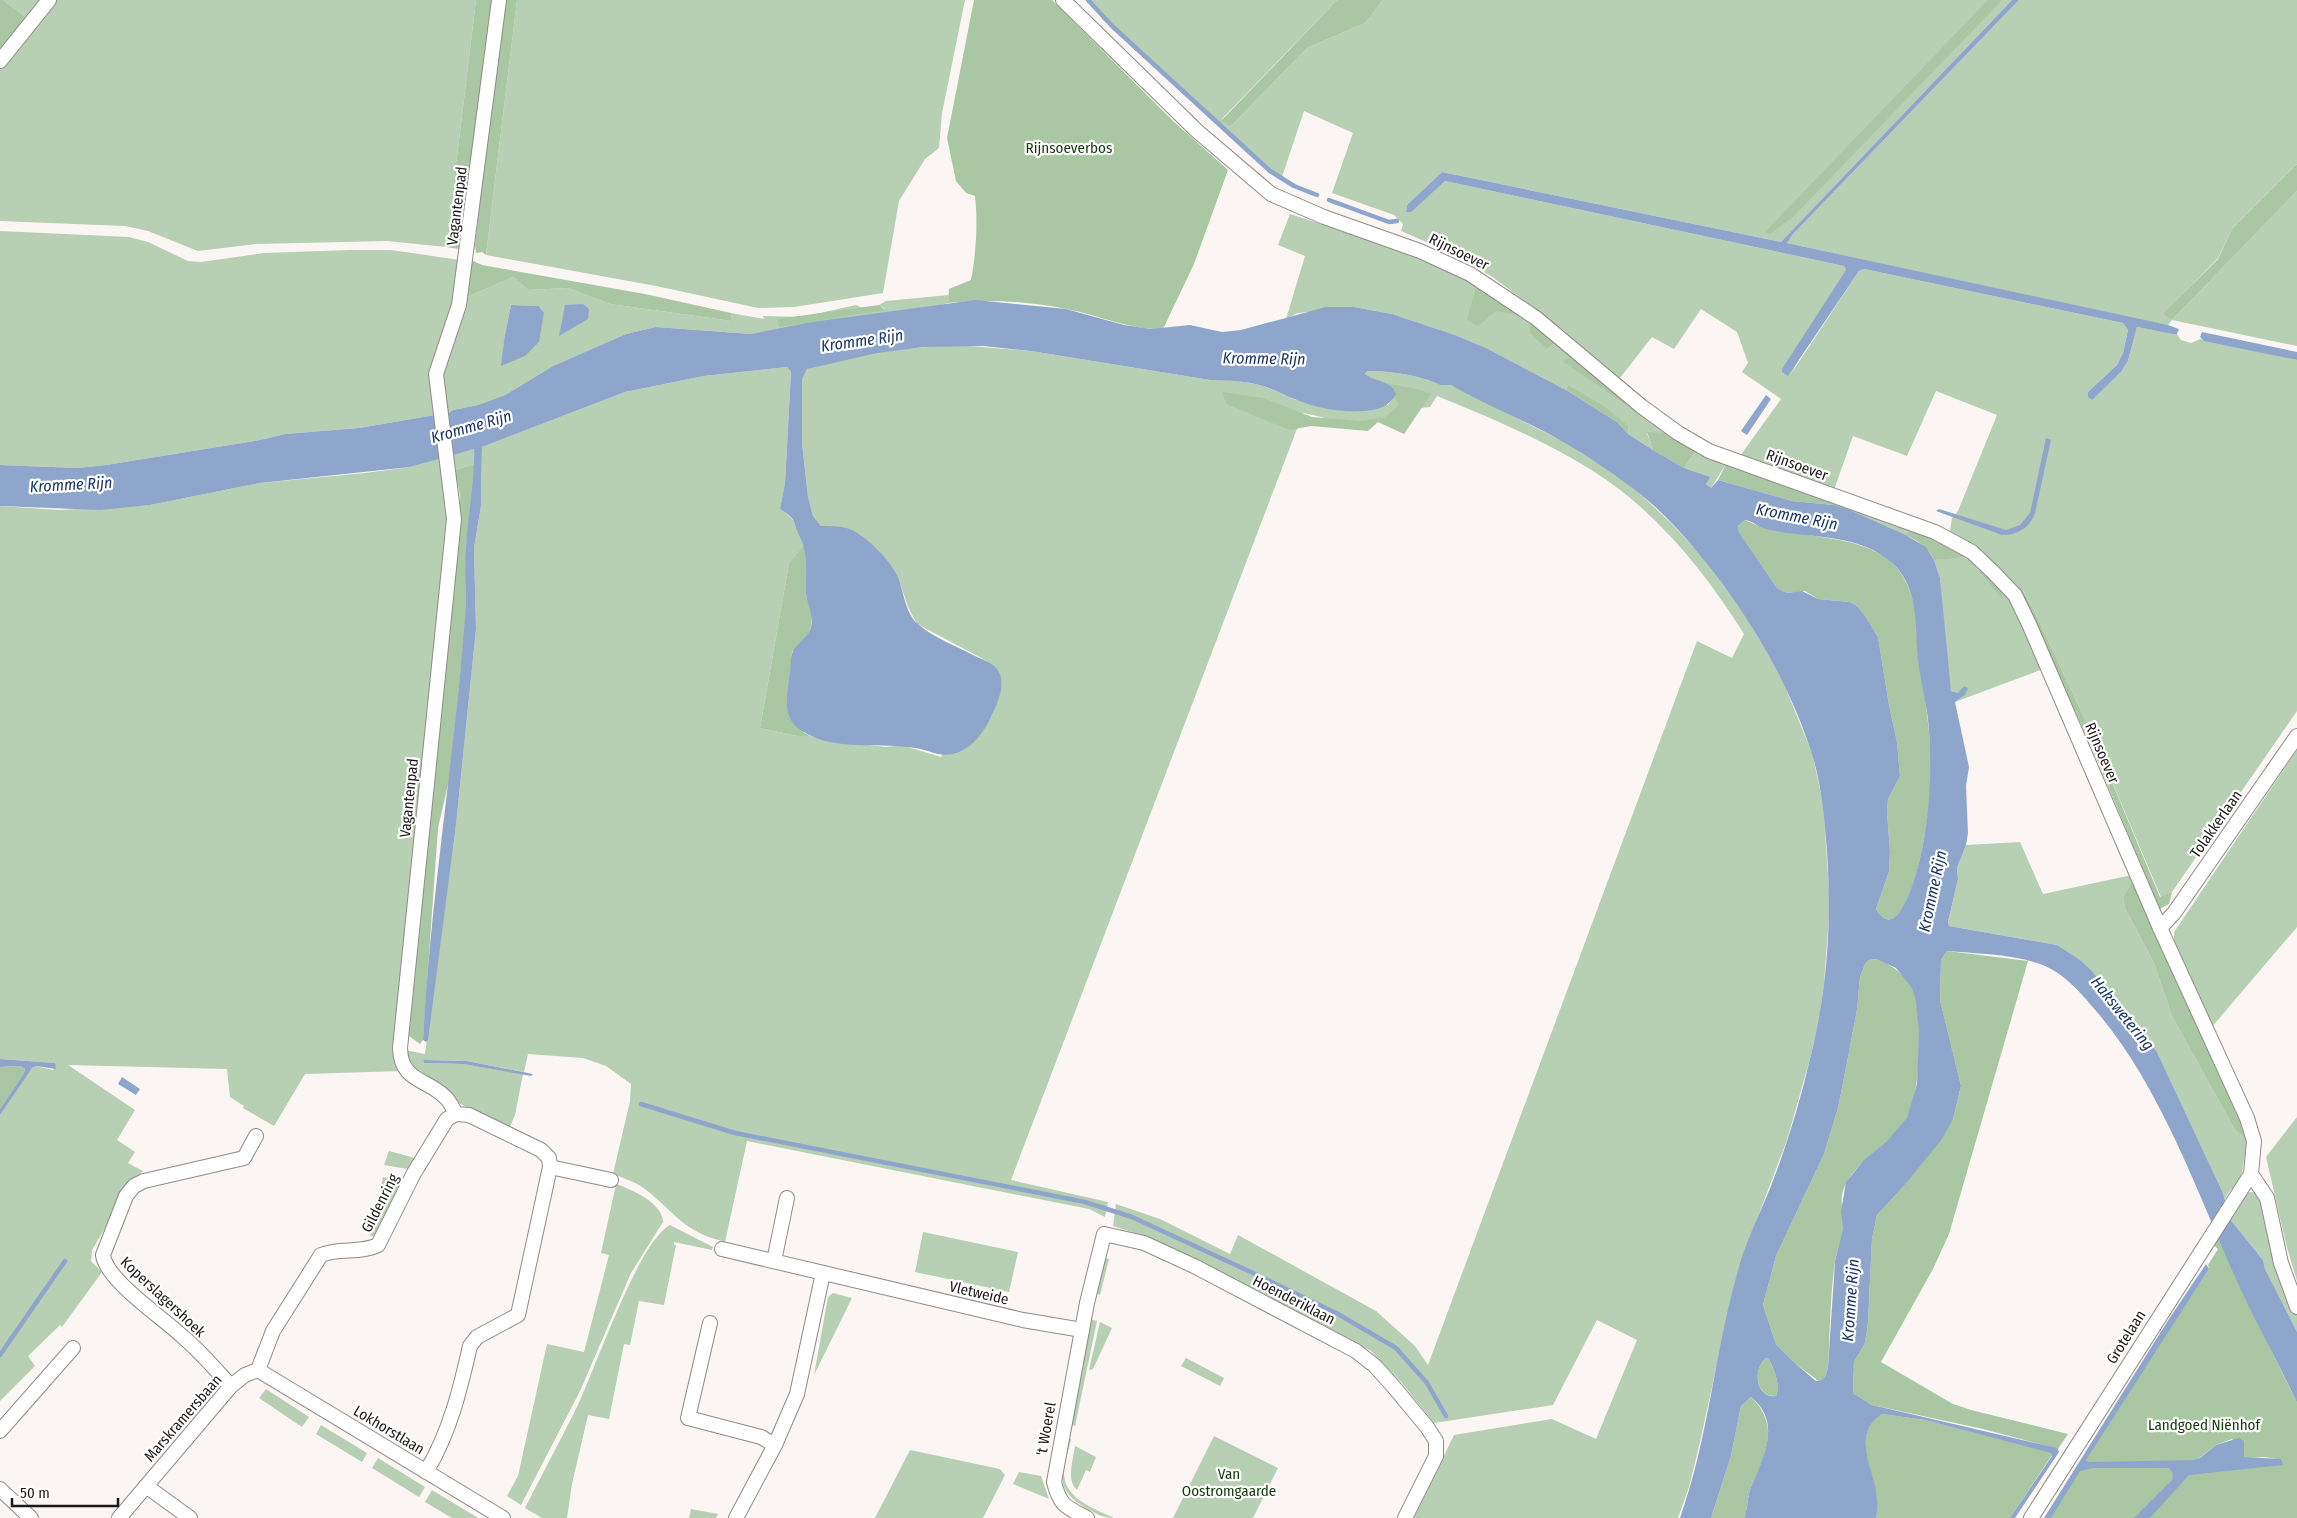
<svg xmlns="http://www.w3.org/2000/svg" width="2297" height="1518" font-family="'Fira Sans Condensed',sans-serif">
<style>
.green{fill:#b7cfb2;fill-rule:evenodd}
.forest{fill:#a9c7a2;fill-rule:evenodd}
.water{fill:#8fa6cc;fill-rule:evenodd}
.lines{fill:none;stroke-linecap:round;stroke-linejoin:round}
.stream{stroke:#8fa6cc;stroke-width:4.5}
.minor-casing{stroke:#8f8b88;stroke-width:16}
.minor{stroke:#fff;stroke-width:14}
.labels{text-anchor:middle;stroke-width:4.5;stroke-linejoin:round;paint-order:stroke}
.park-label{font-size:15px;fill:#113b07;stroke:#fff}
.street-label{font-size:15px;fill:#1b1918;stroke:#fff}
.water-label{font-size:16px;font-style:italic;fill:#193565;stroke:#fff}
</style>
<rect width="100%" height="100%" fill="#fbf6f3"/>
<g class="green">
<path d="M3 0H44L28 19Z"/>
<path d="M53 0H476L446 247 387 241 257 244 198 251 148 231 125 226 0 221V66Z"/>
<path d="M517 0H965L942 113 939 148 925 159 899 201 883 293 794 307 758 308 656 286 486 255Z"/>
<path d="M1086 0H1337L1222 119 1230 127 1307 48 1365 23 1383 0H2012L1781 242 1442 172 1407 205 1406 212H1408L1445 181 1844 266 1846 270 1791 374 1859 271 1864 269 2123 323 2128 330 2123 353 2117 365 2088 392 2091 400 2121 372 2128 361 2137 327 2177 334 2181 340 2191 343 2200 339 2297 360V711L2172 892 2161 897 2093 737 2034 610 2023 590 2020 593C2000 567 1979 546 1950 531L1952 518 1958 511 1997 415 1936 391 1907 456 1853 436 1834 490 1740 456 1781 399 1742 372 1748 363 1737 332 1701 309 1674 349 1652 337 1620 378 1564 331 1491 276 1447 251 1401 231 1403 224 1394 215 1332 193 1353 133 1304 111 1281 180 1152 65 1110 26Z"/>
<path d="M2019 0H2297V164L2232 229 2218 258 2164 314 2172 320 2297 191V346L2172 320 2168 325 2131 318 1787 243 1793 234Z"/>
<path d="M1290 214 1420 256 1453 270 1529 318 1547 349 1558 341 1576 355 1563 361 1670 433H1647L1653 450 1628 434 1629 426 1568 385 1566 390 1486 348 1455 335 1392 314 1354 307 1298 313 1286 319 1305 256 1278 245Z"/>
<path d="M0 231 129 237 148 242 188 261 201 262 264 253 350 250H391L460 260 435 415 359 428 285 434 260 440 106 465 78 468 0 465Z"/>
<path d="M513 277 528 290 568 288 610 304 732 321 731 313 764 319 763 316 802 317 856 305 872 312 885 309 879 305 886 301 949 295 948 303 941 305 751 334 656 327 626 334 553 366 505 395 478 405 453 410 444 416 440 376 465 298ZM511 305 539 306 542 309 502 365 504 340Z"/>
<path d="M957 345 1031 351 1210 380H1233L1261 385 1296 400 1388 405 1396 394 1369 378 1365 374 1367 371C1386 371 1410 374 1428 380 1440 384 1436 386 1451 385L1562 441 1601 465 1638 492 1672 524 1703 558 1741 609 1765 648 1784 684 1812 753 1823 803 1830 903 1824 984 1819 1020 1810 1059 1787 1140 1743 1256 1734 1286 1700 1442 1689 1487 1678 1518H1414L1454 1435 1552 1419 1596 1439 1637 1340 1597 1320 1553 1405 1434 1423 1401 1382 1371 1351 1144 1236 1113 1226 1116 1204 1160 1219 1230 1254 1238 1235 1376 1311 1415 1346 1428 1365 1697 641 1732 658 1744 634C1712 583 1675 535 1629 497 1577 454 1499 421 1437 396L1430 407C1405 409 1383 423 1357 423 1339 423 1320 416 1303 413L1011 1180 1108 1202 1105 1217 1089 1209 747 1141 725 1242C682 1231 677 1214 645 1189 636 1182 623 1178 613 1174L630 1101 631 1084 606 1066 583 1058 528 1054 524 1072 467 1061 423 1060 424 1063 463 1064 523 1074 515 1115 510 1127 458 1103 407 1064 405 1050 425 1054 456 825 476 629 474 548 481 506 482 447 625 392 704 376 787 367 791 372 785 483 780 509C799 521 794 527 805 543L789 563 760 728 797 736H810L830 741 886 747 901 745 941 757 987 661 917 624 908 607 898 577 892 567 862 536 847 528 821 526 813 516 808 497 802 443 801 379 807 369C854 352 907 348 957 345Z"/>
<path d="M474 449V464L455 470 452 454Z"/>
<path d="M1697 449 1726 464 1711 488 1706 484 1711 477 1684 468Z"/>
<path d="M440 458 448 511 402 1071 305 1074 274 1126 243 1108 244 1106 230 1097 227 1069 68 1065 135 1110 117 1140 135 1152 128 1163 143 1171 133 1181 92 1250 91 1261 102 1272 62 1327 60 1325 28 1356 35 1366 0 1401V1115L29 1070 36 1066 53 1070 55 1063 0 1059V506L59 510 150 505 260 483 365 473 410 467Z"/>
<path d="M1848 503 1916 528 1904 534 1850 510Z"/>
<path d="M1953 557 1963 558 1971 557 2002 599 1998 582 2008 595 2043 669 1955 702 1961 698 1965 686 1958 693 1951 691 1948 683 1940 578 1934 560Z"/>
<path d="M2297 750V927L2211 1028 2174 947V932Z"/>
<path d="M2020 842 2043 894 2132 875 2134 878 2123 897 2125 908 2154 963 2172 1016 2235 1130 2247 1140 2242 1173 2234 1189H2231L2224 1200 2223 1193 2157 1052 2136 1022 2092 971 2079 959 2057 945 1949 926 1948 922 1958 879 1957 868 1966 845Z"/>
<path d="M2297 1117V1281L2286 1244 2266 1157Z"/>
<path d="M389 1151 415 1158 408 1169 384 1165Z"/>
<path d="M383 1177 401 1182 376 1236H370Z"/>
<path d="M616 1184C631 1189 663 1203 663 1222L631 1273 580 1391 521 1505 507 1496 518 1476 547 1344 584 1352 609 1255 601 1253Z"/>
<path d="M2252 1192 2260 1195 2287 1292 2297 1314V1332L2265 1269 2263 1260 2229 1218 2245 1193Z"/>
<path d="M670 1225 713 1247 712 1250 674 1242V1245H676L664 1305 639 1301 630 1345 624 1344 609 1419 588 1415 572 1484 567 1518H542L525 1508C541 1476 558 1445 574 1413 594 1374 637 1243 670 1225Z"/>
<path d="M923 1232 1018 1252 1009 1292 915 1272Z"/>
<path d="M1105 1258 1109 1259 1100 1295 1096 1293Z"/>
<path d="M833 1293 852 1298 814 1375 828 1297Z"/>
<path d="M1090 1319 1097 1321 1075 1426 1070 1425Z"/>
<path d="M1100 1322 1112 1328 1093 1369 1089 1370Z"/>
<path d="M1186 1358 1224 1378 1220 1386 1181 1366Z"/>
<path d="M266 1389 309 1417 302 1427 259 1398Z"/>
<path d="M321 1425 367 1453 362 1462 316 1434Z"/>
<path d="M1214 1436 1278 1468 1253 1518H1173Z"/>
<path d="M1067 1438 1071 1439C1069 1449 1065 1460 1064 1470 1062 1498 1093 1508 1114 1518 1103 1518 1097 1514 1088 1509 1053 1491 1061 1470 1067 1438Z"/>
<path d="M1075 1446 1096 1457 1090 1472 1086 1470 1077 1490C1066 1480 1073 1460 1075 1446Z"/>
<path d="M910 1450 1000 1469 1005 1475 983 1518H875Z"/>
<path d="M378 1458 425 1487 419 1497 372 1468Z"/>
<path d="M1019 1472 1041 1476 1049 1499 1013 1484Z"/>
<path d="M432 1490 478 1518H452L425 1502Z"/>
<path d="M691 1509 718 1514 716 1518H689Z"/>
</g>
<g class="forest">
<path d="M0 0H3L28 19 0 55Z"/>
<path d="M476 0H492L462 243 459 249 446 247Z"/>
<path d="M504 0H517L486 255 482 252 476 253 475 245Z"/>
<path d="M974 0H1052L1172 120 1228 170 1194 264 1163 329C1129 330 1099 315 1066 309 1028 301 986 299 948 303L949 289 971 280C976 256 978 221 975 196L966 193 956 181 947 138Z"/>
<path d="M1337 0H1383L1365 23 1307 48 1230 127 1222 120Z"/>
<path d="M1988 0H2002L1793 217 1770 234 1765 232Z"/>
<path d="M2297 164V191L2172 320 2163 314 2218 259 2232 229Z"/>
<path d="M469 259 482 265 645 294 731 313 732 321 610 304 568 288 528 290 513 277 465 298Z"/>
<path d="M1477 284 1529 318 1558 341 1547 349 1530 333 1529 317 1496 311 1478 326 1467 320Z"/>
<path d="M879 305 885 310 779 327 777 319Z"/>
<path d="M1576 355 1638 409 1637 412 1562 361Z"/>
<path d="M1386 383 1416 389 1431 394 1404 434 1378 422 1368 431 1311 426 1290 430 1226 404 1222 392 1263 398 1312 417 1361 421 1385 417 1399 405Z"/>
<path d="M1568 385 1602 405 1629 426 1628 434 1617 422 1566 390Z"/>
<path d="M1647 432 1670 433 1697 449 1684 468 1653 450Z"/>
<path d="M474 464V483L466 546 465 627 450 776 438 828 423 1040 420 1044 409 1036 460 526V495L455 470Z"/>
<path d="M1726 464 1848 503 1850 510 1834 505 1792 501 1718 480Z"/>
<path d="M1745 520 1756 525C1770 528 1784 531 1797 533 1829 539 1864 540 1890 561 1909 577 1916 606 1918 630 1918 636 1917 642 1917 648 1918 661 1922 673 1923 686 1926 706 1929 726 1930 746 1934 787 1926 842 1914 881 1910 895 1894 939 1876 909L1889 872 1890 851 1887 813 1888 799 1900 776 1897 742 1889 705 1878 637 1866 617 1857 606 1850 602 1818 599 1805 591 1787 593 1777 588 1739 532 1738 526Z"/>
<path d="M1916 528 1971 557 1934 560C1928 546 1917 541 1904 534Z"/>
<path d="M805 543 808 571 806 596 812 616 811 626 808 635 792 652 791 662 803 732 810 736H797L760 728 789 563Z"/>
<path d="M1979 563 1998 582 2003 600 1979 571Z"/>
<path d="M2022 589 2034 610 2093 737 2160 897 2172 892 2169 904 2160 909 2089 741 2020 593Z"/>
<path d="M2134 878 2240 1117 2247 1140 2235 1130 2172 1016 2154 963 2125 908 2123 897Z"/>
<path d="M1947 951 2028 961 1949 1234 1933 1269 1881 1362 1953 1404 1971 1410 2068 1434 2058 1449 1983 1429 1872 1405 1853 1393 1854 1362 1865 1343 1868 1323 1872 1239 1877 1215 1903 1187 1953 1119 1961 1086 1940 1000 1941 960Z"/>
<path d="M1876 959C1891 964 1906 975 1913 989 1924 1014 1920 1093 1908 1117 1893 1144 1853 1160 1843 1191 1839 1204 1845 1215 1843 1228 1841 1239 1837 1250 1835 1261 1830 1296 1830 1333 1828 1368L1825 1377 1820 1382 1797 1365 1776 1344 1763 1305 1776 1256 1824 1154 1838 1108 1845 1073 1857 1010 1860 977 1865 964 1869 960Z"/>
<path d="M20 1066 25 1069 24 1073 0 1109V1067Z"/>
<path d="M2218 1236 2241 1289 2297 1403V1518H2050L2086 1458 2209 1269 2208 1265 2218 1249 2213 1245ZM2232 1439 2245 1458 2264 1457 2283 1460 2198 1459 2216 1445Z"/>
<path d="M1766 1358 1769 1359C1774 1370 1781 1384 1776 1396 1756 1398 1752 1369 1766 1358Z"/>
<path d="M1751 1397C1781 1426 1765 1455 1751 1487 1747 1497 1748 1508 1744 1518H1711L1731 1456 1741 1406Z"/>
<path d="M1882 1414 1925 1420 2050 1452 2052 1455 2010 1518H1876C1885 1484 1844 1438 1882 1414Z"/>
</g>
<g class="water">
<path d="M2012 0H2019L1793 234 1787 243 2168 325 2179 329 2177 334H2173L2137 327 2128 361 2121 372 2092 400 2088 397V392L2117 365 2123 353 2128 330 2123 323 1864 269 1859 271 1788 376 1782 372V369L1846 270 1844 266 1445 181 1411 212H1406L1407 205 1442 172 1781 242Z"/>
<path d="M975 300 1066 309 1124 325 1151 329 1190 325 1222 332 1241 330 1326 307H1354L1392 314 1455 335 1486 348 1566 390 1617 422 1628 434 1653 450 1684 468 1711 477 1706 484 1711 488 1718 480 1792 501 1834 505 1850 510 1904 534 1926 547 1934 560 1940 578 1951 691 1958 693 1964 686 1968 688 1965 695 1955 702 1969 767 1966 786 1968 833 1966 845 1957 868 1958 879 1948 922 1949 926 2057 945 2079 959 2092 971 2136 1023 2157 1052 2223 1193 2229 1218 2263 1260 2265 1269 2297 1332V1403C2279 1364 2258 1327 2240 1288 2198 1195 2159 1080 2090 1004 2079 991 2066 977 2051 969 2024 954 1978 954 1947 951L1941 960 1940 1000 1961 1086 1953 1119 1942 1139 1903 1187 1877 1215 1872 1239 1868 1323 1865 1343 1854 1362 1853 1393 1872 1405 2057 1448 2059 1452 2015 1518H2010L2052 1456 2051 1453 1925 1420 1882 1414C1844 1439 1886 1482 1876 1518H1744C1748 1508 1747 1497 1751 1487 1764 1457 1782 1422 1751 1397L1741 1406 1731 1456 1711 1518H1680C1710 1434 1715 1345 1741 1260 1749 1235 1761 1211 1771 1186 1787 1145 1800 1102 1810 1059 1829 984 1833 906 1825 829 1823 803 1819 776 1811 751 1791 690 1759 633 1721 582 1696 549 1668 515 1635 490 1612 473 1588 456 1563 442 1527 421 1487 406 1451 385 1436 386 1440 384 1428 380 1410 374 1386 371 1367 371L1365 374C1376 383 1390 379 1396 394 1389 407 1378 410 1364 411 1337 413 1314 407 1289 397 1280 393 1270 388 1260 385 1244 381 1227 380 1210 380L1031 351 983 346 924 347 877 353 807 369 802 379V443L808 497 813 516 821 526C829 526 839 526 847 528 864 533 891 561 898 577 904 592 905 614 919 625 933 637 958 647 975 656 982 659 992 663 997 669 1008 684 996 706 990 719 978 743 958 762 931 752 892 738 839 755 802 731 781 718 787 695 790 673 791 667 790 657 793 651 798 642 808 638 811 627 814 615 807 605 806 594 805 571 810 557 799 535 792 519 797 520 780 509L785 483 791 372 787 367 704 376 625 392 482 447 481 506 474 548 476 629 456 825 428 1040 426 1042 423 1040C430 903 453 767 464 630 467 602 464 574 466 547 468 514 475 482 474 449L410 467 260 483 150 505 100 510 0 506V465L78 468 106 465 260 440 285 434 359 428 435 415 444 416 453 410 478 405 505 395 553 366 626 334 656 327 751 334 812 322ZM1745 520C1753 521 1758 527 1766 529 1808 539 1858 532 1892 563 1916 584 1916 619 1917 648 1918 670 1925 696 1928 719 1933 770 1930 828 1915 877 1911 890 1895 941 1876 909L1889 872 1890 851 1887 813 1888 799 1900 776 1897 742 1889 705 1878 637 1866 617 1857 606 1850 602 1818 599 1802 591 1787 593 1777 588 1739 532 1738 526ZM1876 959 1896 968 1912 988 1916 1001 1919 1033 1917 1084 1907 1118 1887 1141 1864 1160 1846 1182 1841 1211 1843 1228 1835 1261 1828 1368 1825 1377 1820 1381H1816L1797 1365 1776 1344 1763 1305 1776 1256 1824 1154 1838 1108 1845 1073 1857 1010 1860 977 1865 964 1869 960ZM1766 1358 1769 1359C1774 1370 1781 1384 1776 1396 1756 1399 1752 1369 1766 1358Z"/>
<path d="M583 304 589 309 588 319 559 336 565 305Z"/>
<path d="M511 305 539 306 544 313 539 342 525 356 501 366 504 340Z"/>
<path d="M2202 332 2297 352V360L2204 341 2200 337Z"/>
<path d="M1766 395 1771 399 1747 435 1741 431Z"/>
<path d="M2046 438 2051 440 2035 513C2030 528 2017 535 2002 535L1936 511 1939 509 2006 530 2020 525 2030 513Z"/>
<path d="M0 1059 55 1063 56 1069 36 1066 32 1068 0 1115V1109L24 1073 25 1069 20 1066 0 1067Z"/>
<path d="M423 1060 467 1061 533 1074 531 1076 463 1064 424 1063Z"/>
<path d="M122 1077 140 1089 136 1095 118 1084Z"/>
<path d="M2206 1264 2209 1269 2086 1460 2088 1462 2194 1460 2200 1458 2216 1445 2239 1438 2244 1441V1457L2281 1459 2283 1465 2189 1475 2150 1518H2134L2172 1480 2173 1474 2169 1468H2093L2080 1471 2051 1518H2044L2169 1319Z"/>
</g>
<g class="lines">
<g class="stream">
<path d="M1088 0 1112 26 1270 171 1294 186 1317 195"/>
<path d="M1329 200 1389 222 1397 221"/>
<path d="M641 1104 735 1133 1085 1202 1132 1217 1253 1273 1338 1314 1396 1348 1427 1383 1446 1416"/>
<path d="M0 1355 65 1261"/>
</g>
<defs>
<g id="minor">
<path d="M1063 0 1197 131 1271 194 1324 217 1420 251 1470 274 1536 318 1641 406 1678 433 1709 451 1935 532 1972 552 1994 573 2015 595 2029 624 2160 928 2247 1118 2254 1141 2251 1174 2031 1518"/>
<path d="M0 61 49 0"/>
<path d="M2160 928 2174 913 2297 736"/>
<path d="M456 1114C453 1109 450 1101 445 1097 426 1078 401 1082 400 1048L454 519 436 374 459 305 499 0"/>
<path d="M550 1167 611 1180"/>
<path d="M2251 1174 2267 1198 2281 1263 2297 1307"/>
<path d="M722 1249 1023 1320 1082 1330"/>
<path d="M774 1261 787 1198"/>
<path d="M710 1323 688 1418 761 1437 775 1445"/>
<path d="M258 1370 273 1331 321 1255C340 1247 360 1254 378 1245L414 1173 447 1119 456 1114 469 1115 541 1150 549 1158 550 1167 518 1315 477 1337 470 1346C460 1390 450 1432 426 1472"/>
<path d="M258 1370 503 1518"/>
<path d="M231 1386C215 1369 200 1351 182 1336 163 1318 106 1280 103 1255L126 1196 134 1186 144 1181 244 1158 256 1136"/>
<path d="M0 1431 73 1348"/>
<path d="M146 1486 190 1518"/>
<path d="M0 1489 31 1518"/>
<path d="M119 1518 231 1386 245 1375 258 1370"/>
<path d="M736 1518 775 1445 797 1394 823 1273"/>
<path d="M1087 1518C1066 1507 1060 1506 1054 1482L1087 1303 1104 1234 1144 1243 1194 1266 1356 1351 1375 1366 1393 1386 1427 1427 1436 1441V1456L1405 1518"/>
</g>
</defs>
<use href="#minor" class="minor-casing"/>
<use href="#minor" class="minor"/>
</g>
<g class="labels">
<g class="park-label">
<text x="1069" y="153">Rijnsoeverbos</text>
<text x="2204" y="1430">Landgoed Niënhof</text>
<text x="1229" y="1479">Van<tspan x="1229" dy="17">Oostromgaarde</tspan></text>
</g>
<g class="street-label">
<text transform="translate(457 206) rotate(-83)" y="5">Vagantenpad</text>
<text transform="translate(1459 252) rotate(26)" y="5">Rijnsoever</text>
<text transform="translate(1797 465) rotate(20)" y="5">Rijnsoever</text>
<text transform="translate(2102 753) rotate(67)" y="5">Rijnsoever</text>
<text transform="translate(409 798) rotate(-84)" y="5">Vagantenpad</text>
<text transform="translate(2216 824) rotate(-55)" y="5">Tolakkerlaan</text>
<text transform="translate(380 1203) rotate(-63)" y="5">Gildenring</text>
<text transform="translate(979 1293) rotate(13)" y="5">Vletweide</text>
<text transform="translate(163 1297) rotate(43)" y="5">Koperslagershoek</text>
<text transform="translate(1294 1300) rotate(27)" y="5">Hoenderiklaan</text>
<text transform="translate(2126 1337) rotate(-58)" y="5">Grotelaan</text>
<text transform="translate(183 1418) rotate(-49)" y="5">Marskramersbaan</text>
<text transform="translate(1046 1429) rotate(-80)" y="5">'t Woerel</text>
<text transform="translate(389 1430) rotate(31)" y="5">Lokhorstlaan</text>
</g>
<g class="water-label">
<text transform="translate(862 340) rotate(-8)" y="6">Kromme Rijn</text>
<text transform="translate(1264 358) rotate(1)" y="6">Kromme Rijn</text>
<text transform="translate(471 426) rotate(-16)" y="6">Kromme Rijn</text>
<text transform="translate(71 484) rotate(-3)" y="6">Kromme Rijn</text>
<text transform="translate(1797 516) rotate(11)" y="6">Kromme Rijn</text>
<text transform="translate(1932 891) rotate(-78)" y="6">Kromme Rijn</text>
<text transform="translate(2123 1013) rotate(51)" y="6">Hakswetering</text>
<text transform="translate(1850 1300) rotate(-86)" y="6">Kromme Rijn</text>
</g>
</g>
<path d="M12 1498v8h106v-8" fill="none" stroke="#1b1918" stroke-width="2.5"/>
<text x="20" y="1498" font-size="15" fill="#1b1918" stroke="#ffffff" stroke-width="4" paint-order="stroke">50 m</text>
</svg>
